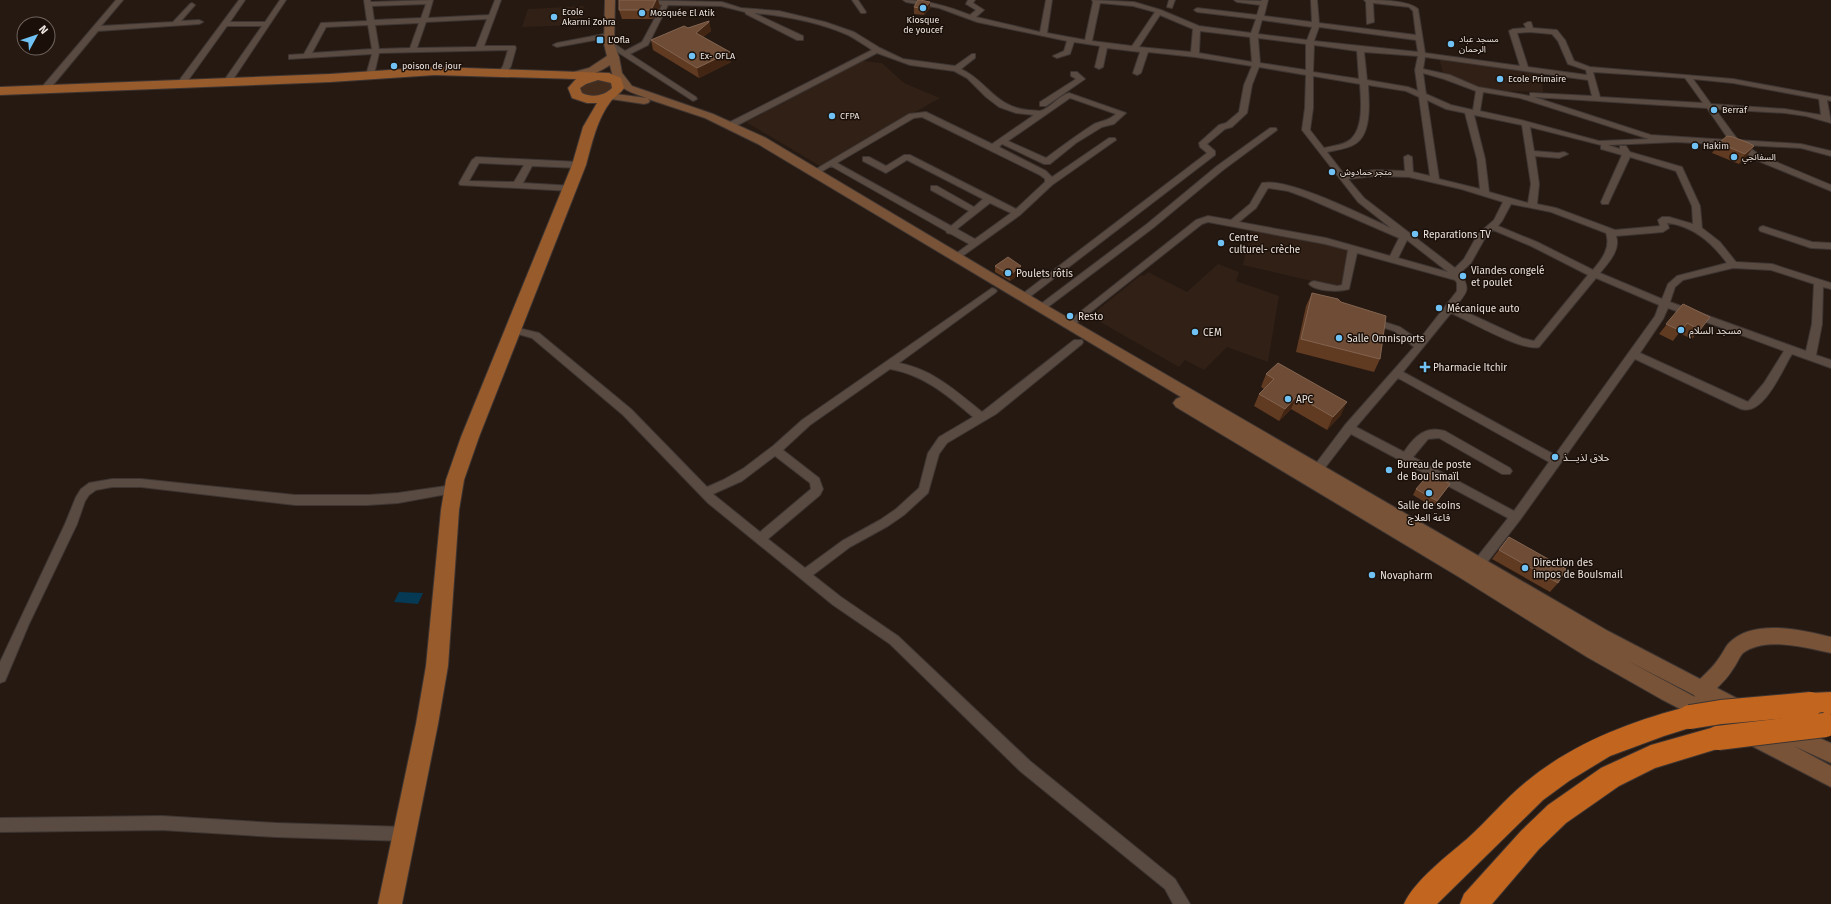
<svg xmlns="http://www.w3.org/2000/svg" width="1831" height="904" font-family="'Fira Sans','Noto Sans Arabic',sans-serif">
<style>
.built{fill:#312015}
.green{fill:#442c1d}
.water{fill:#053954}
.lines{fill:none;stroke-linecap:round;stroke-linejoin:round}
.street-casing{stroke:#3e3532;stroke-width:2}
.secondary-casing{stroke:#3e3532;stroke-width:2}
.primary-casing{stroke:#3e3532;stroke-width:2}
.highway-casing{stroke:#3e3532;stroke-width:2}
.street{fill:#594b42;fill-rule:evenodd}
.secondary{fill:#785337;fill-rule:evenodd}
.primary{fill:#985b2c;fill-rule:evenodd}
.highway{fill:#c2651e;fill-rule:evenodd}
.highway-bridge-casing{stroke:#3e3532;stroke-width:26;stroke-linecap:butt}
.highway-bridge{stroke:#c2651e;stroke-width:24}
.wall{fill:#603a21}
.shaded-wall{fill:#422513}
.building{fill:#6e4c36;stroke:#826450}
.poi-dot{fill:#70c1f4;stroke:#1b1009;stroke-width:1.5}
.labels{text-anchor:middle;stroke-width:3;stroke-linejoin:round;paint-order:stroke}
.far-poi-label{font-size:9px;fill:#ebe3de;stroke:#1b1009;text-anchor:start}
.poi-label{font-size:10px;fill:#ebe3de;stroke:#1b1009;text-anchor:start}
</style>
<rect width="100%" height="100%" fill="#251912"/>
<g class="built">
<path d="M584 6 581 25 522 27 528 9Z"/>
<path d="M1439 59 1542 73 1543 92 1503 91 1472 85 1443 72Z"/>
<path d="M863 61 882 63 904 83 940 98 820 166 746 122Z"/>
<path d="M1251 229 1349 249 1344 284 1337 287 1243 265Z"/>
<path d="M1218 264 1239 272 1236 281 1279 296 1268 362 1227 347 1204 370 1185 360 1179 367 1090 316 1141 275 1144 276 1148 272 1187 292Z"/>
</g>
<path class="green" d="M596 79 610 81 613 85V89C605 97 591 98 581 93L580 89 583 85Z"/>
<path class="water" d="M399 592 423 593 418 604 394 602Z"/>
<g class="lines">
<defs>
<g id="street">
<path d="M116 0H123L101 26 173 22 190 4 192 3 195 5 181 21 199 20 203 22 199 24 98 31 48 91H42V87Z"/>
<path d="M239 0H245L230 22H265L280 0H286L230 84H227L223 82 262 26H227L184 86H178V82Z"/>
<path d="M364 0H370L371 2 433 0 428 18 489 15 495 0H501L484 46H515L516 48 511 66 506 74H500L499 72 503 66 508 50 379 53 374 75 370 77 366 75 372 54 289 59V55L304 54 321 23 367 21ZM426 4 421 18 374 20 372 6ZM487 19 476 47 417 48 426 22ZM419 23 410 48 379 49 375 25ZM368 25 372 49 312 53 326 27Z"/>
<path d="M632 0 722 2 741 8 779 11 825 22 854 32 880 48 903 59 955 66 972 54H975V58L961 69C987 81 995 107 1028 110 1032 110 1037 111 1040 111 1051 108 1058 96 1069 93L1126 113 1114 124 1102 127 1076 143 1050 164H1044L1002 144 999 147 1046 171 1052 177 1109 138H1115L1116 140 1052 185 1020 215 957 260 952 257 954 255 969 244 951 234 947 233 946 231 831 166 818 174H812L811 172 909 114 926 112 992 144 1034 115 1016 113 999 107 986 97 967 78 954 71 910 65 877 53 734 127H728V123L872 50C864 45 856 39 848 35 818 22 785 16 754 13L803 36V40H797L746 14 745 12 721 6 668 5 648 45 630 54 696 97 697 99 693 101 605 44 612 42 625 51 642 42 662 5 635 2ZM1070 98 1116 114C1108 121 1103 120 1094 124 1077 135 1062 146 1046 158L1008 141ZM922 117 1040 175 1045 179V182L1016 209 910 155H904L886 166 869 157H863V161L886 173 907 160 983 199 974 207 937 186H931V190L969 211 951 226 837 163 914 118ZM990 203 1011 213 975 239 957 229Z"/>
<path d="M852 0H858L866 12 865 13H861Z"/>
<path d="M903 0C927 0 947 6 970 15L976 10 966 4 968 0H975L973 3 984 10 976 17 1040 32 1046 0H1052L1047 33 1085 40 1093 2 1092 0 1134 2 1161 10 1199 26 1251 33 1256 19 1197 12 1194 10 1197 8 1257 15 1260 5 1237 2 1234 0 1261 1 1262 0H1268L1264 16 1312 22 1311 0H1317L1319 23 1416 35 1413 11 1409 7 1373 3 1374 22 1367 24 1366 2 1364 0C1379 0 1408 0 1418 9L1425 53 1520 66 1509 31 1513 29 1526 28 1524 24 1528 22H1531L1533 28 1557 30 1565 40 1574 61 1590 67 1733 79 1831 97V101L1827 100 1831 123 1806 116 1785 113 1715 109 1738 140 1801 144 1831 151V156L1801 148 1745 145 1762 156 1831 185V191L1756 160 1733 145 1676 142 1608 145 1620 149V146H1626L1630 152 1682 167 1700 206 1702 228 1720 242 1736 262 1772 264 1831 283V289L1823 287 1822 324 1816 355 1831 360V368L1792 354C1782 370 1764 416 1741 409L1635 359 1520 520 1482 569 1478 570 1474 569 1472 565 1474 561 1508 518 1351 434 1321 473H1313L1311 470 1345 425 1414 347 1394 331 1369 323 1367 321 1369 319 1372 318 1400 327 1419 340 1457 291V283L1455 280 1357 253 1349 289C1340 292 1316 292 1309 284L1311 282 1314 281 1337 286 1342 285 1348 250 1325 244 1208 222 1202 224 1073 326 1070 327 1065 324 1196 220 1208 216 1231 220 1250 204 1262 183C1288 177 1365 216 1391 228L1358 202 1302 130 1305 108 1306 75 1259 67 1252 85 1247 113 1232 127 1225 129 1207 144 1215 151V155L1027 299 1024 300 1019 297 1021 295 1207 153 1200 147 1199 143 1219 125 1226 123 1239 112 1244 85 1252 66 1195 57 1148 52 1141 73 1137 75 1133 73 1140 52 1107 48 1103 67 1099 69 1095 67 1100 46 1074 42 1070 54 1057 58 1053 56 1064 51 1067 41 977 22 939 8 906 2ZM1100 3 1133 6 1155 12 1132 46 1092 41ZM1160 15 1193 29 1191 52 1139 47ZM1262 20 1312 27 1307 40 1258 34ZM1319 27 1416 40 1418 52 1314 41ZM1200 31 1250 37 1252 62 1199 53ZM1530 32 1552 34 1558 41 1568 64 1586 70 1587 75 1528 67 1517 33ZM1258 38 1306 44V70L1260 63ZM1314 45 1357 51 1359 79 1313 72ZM1364 52 1418 56 1415 70 1418 91 1408 87 1367 80ZM1425 57 1588 80 1592 96 1533 93H1530V96L1478 87 1450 75 1423 69ZM1593 72 1685 78 1703 103 1600 97ZM1423 73 1444 79 1476 91 1473 110 1451 105 1426 94ZM1313 76 1360 84C1361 100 1364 127 1351 139 1345 145 1332 146 1324 148L1310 130 1313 108ZM1693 79 1733 83 1819 99 1821 115 1785 109 1711 104ZM1368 85 1406 91 1419 97 1430 176 1413 172 1412 157 1408 155 1404 157 1405 171 1375 170 1344 174 1327 152C1336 150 1347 149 1355 144 1372 134 1369 102 1368 85ZM1483 92 1520 98 1649 139 1599 141 1521 120 1480 111ZM1534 97 1707 108 1729 140 1651 135ZM1427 100 1446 109 1465 113 1477 159 1480 189 1439 179ZM1474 115 1522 125 1531 184 1528 203 1489 192 1485 159ZM1530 127 1601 145V149L1622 155 1601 202 1602 204H1608L1609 202 1630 157 1676 171 1692 206 1693 224 1669 217H1662L1658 220 1660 226 1615 230 1556 208 1537 204 1539 184 1535 156 1559 158 1568 154 1564 152 1558 153 1534 151ZM1375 176 1409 177 1461 189 1503 202 1494 220 1478 234 1464 259 1455 268 1364 198 1348 179ZM1268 188 1288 191 1307 198 1399 238 1390 256 1326 238 1239 222 1256 208ZM1511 204 1551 212 1606 233C1611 248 1602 259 1593 270L1537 242 1498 226 1502 221ZM1667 223C1694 226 1712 243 1727 263L1677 276 1668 284 1662 299 1600 273C1608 263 1621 250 1616 236L1663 232 1669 228ZM1493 230 1531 246 1588 275 1534 341 1522 338 1455 307C1466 293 1472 290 1460 273L1471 263 1485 238ZM1407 240 1448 272 1398 258ZM1733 268 1771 270 1814 284 1812 324 1806 351 1670 302 1675 287 1683 280ZM1596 278 1659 305 1655 316 1555 455 1403 372 1451 313C1467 320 1523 352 1539 347ZM1668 308 1784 351 1764 383 1748 402 1640 353 1663 319ZM1398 378 1549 462 1514 511 1413 457 1428 439 1439 438 1502 474H1510L1512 471 1510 468 1445 431C1425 425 1414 437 1404 452L1356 427Z"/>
<path d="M1169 0H1175L1172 8 1167 7Z"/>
<path d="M609 33 613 35 612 37 557 47 553 45 557 43Z"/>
<path d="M1071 72H1077L1085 79 1046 106H1040V102L1076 79 1071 76Z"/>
<path d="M1270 128H1276L1277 130 1223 170 1153 228 1044 310H1038L1036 308 1038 306 1147 224 1217 166Z"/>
<path d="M476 157 579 162 583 165 579 168 532 166 523 183 574 186 575 188 571 191 460 185 459 183 472 160ZM479 163 524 165 514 182 469 181Z"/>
<path d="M1763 226 1812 242 1831 243V249L1811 248 1760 231 1759 229 1760 227Z"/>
<path d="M992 288 995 289 997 291 995 293 899 363C932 369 956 391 982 412L1074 340H1082L1083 342 1082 344 996 414 947 443 939 454 928 493 904 515 888 526 850 547 813 575 841 597 898 636 1030 761 1175 879 1190 904H1173L1165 889 1020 771 890 644 833 605 708 503 623 415 532 338 511 332 509 330 514 327 539 333 631 409 707 487 723 480 744 468 773 446 802 420ZM890 369C924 375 947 395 973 417L939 437 928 453 919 488 896 509 880 520 842 541 805 568 768 539 820 495 823 489 819 478 783 450 810 425ZM775 456 810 483 811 489 760 532 713 494 742 481Z"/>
<path d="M112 479H141L295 495H368L398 493 453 485 457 486 459 489 457 492 453 493 398 503 368 505H295L141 487H112L96 490 89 495 85 501 77 524 29 624 5 681 0 683V662L65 524 76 497 81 489 89 483Z"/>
<path d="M162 816 276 823 405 827 410 829 412 834 410 839 405 841 276 837 162 830 0 832V818Z"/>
</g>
<path id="secondary" d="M605 0H615L614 44 619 57 622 73 632 86 713 114 766 138 1046 305 1608 631 1700 679C1707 672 1714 666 1719 658 1723 653 1725 647 1729 643 1753 618 1802 630 1831 637V653C1807 648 1765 636 1743 653 1739 657 1737 664 1733 669 1729 676 1723 682 1717 688L1746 703 1749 709 1746 715 1738 718 1773 735 1771 731 1774 724 1781 722 1831 743V763L1794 746 1831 766V787L1661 699 1587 657 1459 577 1176 407 1173 403 1176 399 1181 397 758 144 705 118 648 99 650 101 648 103 644 104 604 98 602 96 608 93 647 98C627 91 614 88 610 65 600 72 579 81 566 78L564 76 566 74 589 68 607 56 604 44ZM1626 660 1694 695 1695 697Z"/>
<path id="primary" d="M435 67 609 73 621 78 624 88C621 93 615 96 611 101 597 119 592 143 586 165L479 437 464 480 459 510 448 666 438 724 402 904H378L416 724 426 666 441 510 446 480 461 437 572 165 583 127 597 103H587L572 98 568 88 576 79 435 75 330 82 0 95V87L330 74ZM598 80 611 83 612 88C604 96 592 98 582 93L580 88 586 84Z"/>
<g id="highway">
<path d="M1831 692V714L1811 715 1802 712 1799 704 1802 696 1811 693Z"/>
<path d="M1690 706 1699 709 1702 717 1699 725 1664 736 1610 756 1569 781 1543 800 1437 904H1404C1414 881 1448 855 1467 839 1487 821 1505 799 1526 782 1573 743 1631 721 1690 706Z"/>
<path d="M1718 726 1727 730 1730 738 1727 746 1655 768 1619 786 1566 823 1539 849 1492 904H1460L1464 894 1521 831 1548 805 1601 768 1651 745Z"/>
</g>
</defs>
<use href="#street" class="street-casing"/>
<use href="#secondary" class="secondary-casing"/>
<use href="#primary" class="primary-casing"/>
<use href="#highway" class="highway-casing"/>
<use href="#street" class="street"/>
<use href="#secondary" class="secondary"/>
<use href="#primary" class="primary"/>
<use href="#highway" class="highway"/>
<defs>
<g id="highway-bridge">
<path d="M1690 717 1721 712 1811 704"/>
<path d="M1718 738 1825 725"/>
</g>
</defs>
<use href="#highway-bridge" class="highway-bridge-casing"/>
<use href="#highway-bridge" class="highway-bridge"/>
</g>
<g class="wall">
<path d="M619 0H658L660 6 653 19H622L619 10Z"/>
<path d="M930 2V8L924 15 914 14V7Z"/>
<path d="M709 22 711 31 703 37 731 62 699 78 653 50 651 40 688 28Z"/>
<path d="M1719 143 1754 146 1747 156 1739 164 1712 153Z"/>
<path d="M995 266H1021V273L1010 281 995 272Z"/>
<path d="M1312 293 1380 359 1374 372 1296 352 1306 306Z"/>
<path d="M1683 304 1710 317 1692 339 1679 333 1673 341 1659 334Z"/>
<path d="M1266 374 1341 415 1327 430 1291 409 1279 421 1254 406 1259 394 1264 389 1261 387Z"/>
<path d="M1450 484 1433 507 1413 495 1416 489Z"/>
<path d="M1509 537 1558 583 1550 592 1492 559Z"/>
</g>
<g class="shaded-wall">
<path d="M656 0H658L660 6 653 19 651 10Z"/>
<path d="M930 2V8L924 15V9Z"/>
<path d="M709 22 711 31 697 42 696 33Z"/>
<path d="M730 52 731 62 699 78 697 68Z"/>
<path d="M1754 146 1747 156 1739 164 1745 154Z"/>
<path d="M1021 266V273L1010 281V275Z"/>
<path d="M1297 396 1291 409 1279 421 1285 409Z"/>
<path d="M1347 402 1341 415 1327 430 1333 417Z"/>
</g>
<g class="building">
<path d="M619 0H656L651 10H619Z"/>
<path d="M918 0H920L930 2 924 9 914 7Z"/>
<path d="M709 21V22L696 33 730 52 697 68 651 40 684 26 688 28Z"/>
<path d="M1727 136 1733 137 1749 143 1754 146 1745 154 1719 143Z"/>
<path d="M1008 257 1021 266 1010 275 995 266Z"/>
<path d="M1312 293 1338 299 1341 302 1386 316 1380 359 1301 339Z"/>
<path d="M1683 304 1710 317 1700 330 1687 323 1681 331 1666 324Z"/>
<path d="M1278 363 1347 402 1333 417 1297 396 1285 409 1259 394 1274 379 1266 374Z"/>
<path d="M1430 473 1450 484 1437 501 1416 489Z"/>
<path d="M1509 537 1566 569 1558 583 1499 550Z"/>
</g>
<g class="poi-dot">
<circle cx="923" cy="8" r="4"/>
<circle cx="642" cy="13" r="4"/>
<circle cx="554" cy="17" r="4"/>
<rect x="596" y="36" width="8" height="8" rx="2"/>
<circle cx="1451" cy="44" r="4"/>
<circle cx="692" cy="56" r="4"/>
<circle cx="394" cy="66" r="4"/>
<circle cx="1500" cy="79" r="4"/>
<circle cx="1714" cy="110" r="4"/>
<circle cx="832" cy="116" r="4"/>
<circle cx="1695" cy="146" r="4"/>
<circle cx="1734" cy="157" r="4"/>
<circle cx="1332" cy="172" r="4"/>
<circle cx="1415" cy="234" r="4"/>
<circle cx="1221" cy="243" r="4"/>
<circle cx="1008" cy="273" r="4"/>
<circle cx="1463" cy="276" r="4"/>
<circle cx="1439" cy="308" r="4"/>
<circle cx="1070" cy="316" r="4"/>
<circle cx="1681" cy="330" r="4"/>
<circle cx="1195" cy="332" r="4"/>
<circle cx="1339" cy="338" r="4"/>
<path d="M1423 361h4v4h4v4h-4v4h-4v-4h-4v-4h4z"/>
<circle cx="1288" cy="399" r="4"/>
<circle cx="1555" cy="457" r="4"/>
<circle cx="1389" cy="470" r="4"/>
<circle cx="1429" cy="493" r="4"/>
<circle cx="1525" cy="568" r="4"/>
<circle cx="1372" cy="575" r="4"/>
</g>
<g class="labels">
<g class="far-poi-label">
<text x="562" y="15">Ecole<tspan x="562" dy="10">Akarmi Zohra</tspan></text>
<text x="650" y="16">Mosquée El Atik</text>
<text x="923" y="23" text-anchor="middle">Kiosque<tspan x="923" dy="10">de youcef</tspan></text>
<text x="1459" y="42">مسجد عباد<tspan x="1459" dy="10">الرحمان</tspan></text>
<text x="608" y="43">L'Ofla</text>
<text x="700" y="59">Ex- OFLA</text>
<text x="402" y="69">poison de jour</text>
<text x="1508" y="82">Ecole Primaire</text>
<text x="1722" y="113">Berraf</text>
<text x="840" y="119">CFPA</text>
<text x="1703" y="149">Hakim</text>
<text x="1742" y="160">السفانجي</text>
<text x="1340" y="175">متجر حمادوش</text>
</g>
<g class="poi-label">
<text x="1423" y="238">Reparations TV</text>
<text x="1229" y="241">Centre<tspan x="1229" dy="12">culturel- crèche</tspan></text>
<text x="1471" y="274">Viandes congelé<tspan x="1471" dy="12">et poulet</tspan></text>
<text x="1016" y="277">Poulets rôtis</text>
<text x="1447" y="312">Mécanique auto</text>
<text x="1078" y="320">Resto</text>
<text x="1689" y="334">مسجد السلام</text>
<text x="1203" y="336">CEM</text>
<text x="1347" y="342">Salle Omnisports</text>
<text x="1433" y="371">Pharmacie Itchir</text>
<text x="1296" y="403">APC</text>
<text x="1563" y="461">حلاق لذيـــذ</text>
<text x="1397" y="468">Bureau de poste<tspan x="1397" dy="12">de Bou Ismaïl</tspan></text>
<text x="1429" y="509" text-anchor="middle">Salle de soins<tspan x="1429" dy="12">قاعة العلاج</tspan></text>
<text x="1533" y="566">Direction des<tspan x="1533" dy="12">impos de BouIsmail</tspan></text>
<text x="1380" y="579">Novapharm</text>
</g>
</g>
<g transform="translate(36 36) rotate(50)"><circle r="19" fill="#1b1009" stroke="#6e645e"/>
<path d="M0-3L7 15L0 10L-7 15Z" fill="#70c1f4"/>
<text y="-6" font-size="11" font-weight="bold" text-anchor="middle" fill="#ebe3de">N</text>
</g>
</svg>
